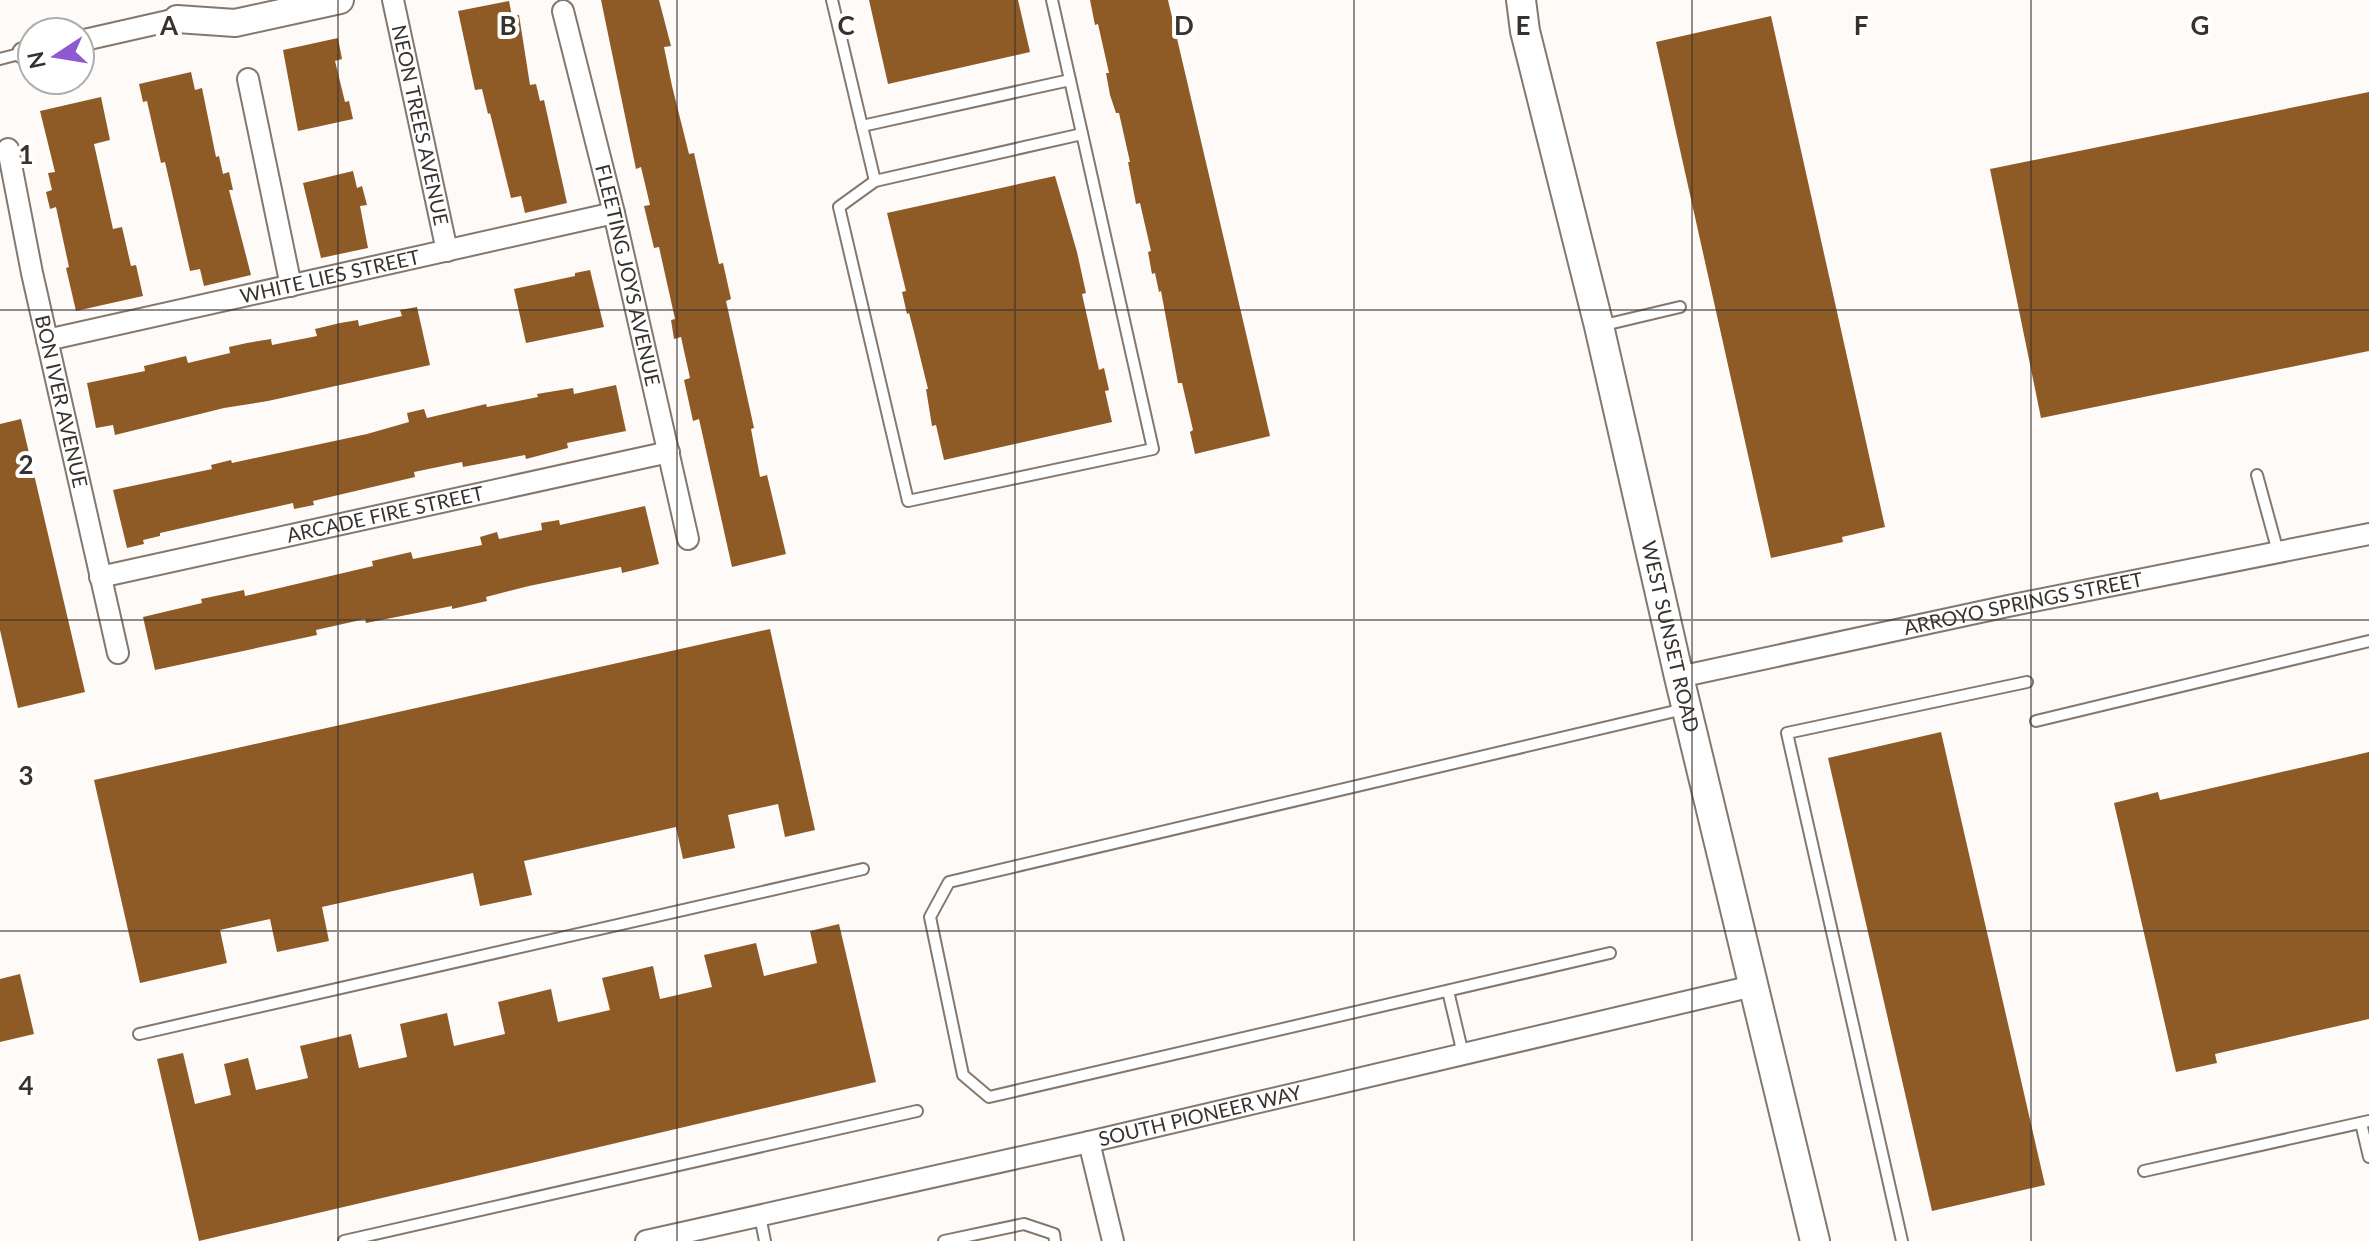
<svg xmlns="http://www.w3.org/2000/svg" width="2369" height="1241" font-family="Lato,sans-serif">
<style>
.building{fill:#8e5b27}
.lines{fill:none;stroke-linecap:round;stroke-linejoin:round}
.service-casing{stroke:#84786d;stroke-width:14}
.minor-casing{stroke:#84786d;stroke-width:24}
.tertiary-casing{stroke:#84786d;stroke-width:30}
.secondary-casing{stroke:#84786d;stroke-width:32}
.service{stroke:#fff;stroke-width:10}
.minor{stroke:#fff;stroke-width:20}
.tertiary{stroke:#fff;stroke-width:26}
.secondary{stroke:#fff;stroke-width:28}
.grid{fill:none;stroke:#37322d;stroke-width:2;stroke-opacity:0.55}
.labels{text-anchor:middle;stroke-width:8;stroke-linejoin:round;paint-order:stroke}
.street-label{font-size:20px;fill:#37322d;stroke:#fff}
.grid-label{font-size:26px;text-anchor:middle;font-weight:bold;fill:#37322d;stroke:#fff;stroke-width:8;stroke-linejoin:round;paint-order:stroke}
</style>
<rect width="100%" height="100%" fill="#fdfaf8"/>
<g class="building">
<path d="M601 0H659L671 46 664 47 672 86 689 154 694 153 719 264 723 263 731 299 726 301 754 428 751 429 760 477 767 475 786 554 732 567 699 419 693 421 684 380 690 378 681 337 674 339 671 320 675 319 659 247 654 248 644 206 650 205 641 167 636 169Z"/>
<path d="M869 0H1018L1030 52 888 84Z"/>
<path d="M1090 0H1168L1270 436 1195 454 1190 432 1193 430 1182 383H1178L1161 291 1159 292 1155 273 1152 274 1148 252 1151 251 1140 203 1136 204 1128 162H1130L1119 113H1116L1110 95 1106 73H1109L1098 24 1095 25Z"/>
<path d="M509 1 512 16 519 15 530 85 536 84 540 101 544 100 567 203 525 213 521 196 511 198 490 113 488 114 482 89 475 90 458 11Z"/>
<path d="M1771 16 1885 527 1842 537 1843 542 1771 558 1656 42Z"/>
<path d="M338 38 342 59 335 61 345 102 349 101 353 119 298 131 283 50Z"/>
<path d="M191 72 195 90 202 88 216 157 219 156 223 174 229 172 233 190H229L251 275 204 286 200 269 190 271 165 162 161 163 147 101 143 102 139 84Z"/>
<path d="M2369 92V351L2041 418 1990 169Z"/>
<path d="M101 97 110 140 94 144 113 229 122 227 131 266 136 265 143 296 76 311 66 268 69 267 56 207 50 209 46 192 52 190 48 173 55 172 40 111Z"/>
<path d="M353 171 357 188 362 186 367 205 360 206 368 248 321 258 303 183Z"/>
<path d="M1055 176 1077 252 1086 293 1082 294 1099 370 1104 368 1109 390 1105 391 1112 422 944 460 936 425 932 426 926 389H928L914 332 909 313 907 314 902 292 906 291 887 213Z"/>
<path d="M590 270 604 327 526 343 514 289 575 276V273Z"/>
<path d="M417 307 430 365 268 401 224 408 115 435 113 425 96 428 87 383 145 371 144 366 186 356 188 363 230 353 229 347 247 343 271 339 272 345 317 336 315 329 340 323 358 320 359 326 402 316 400 310Z"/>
<path d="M616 385 626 431 567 443 568 448 526 459 525 455 463 467 462 462 414 472 415 477 313 501 314 505 294 509 293 503 160 533V536L143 540 144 544 127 548 113 490 212 469 211 465 231 460 232 463 367 434 409 422 407 413 424 409 427 418 486 404 487 407 538 397 537 394 573 388 574 394Z"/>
<path d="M21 419 85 692 18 708 0 630V424Z"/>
<path d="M645 506 659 564 622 573 621 567 529 586 486 597 487 601 452 609V606L366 623 365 619 316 630 317 635 155 670 143 617 202 603 201 599 244 590 245 596 373 566 372 561 411 552 413 559 482 545 480 537 497 532 499 539 542 530 541 523 559 520 560 525Z"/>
<path d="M770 629 815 830 785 837 778 804 728 815 735 848 683 859 676 827 524 861 532 895 480 906 473 873 322 907 329 941 277 952 270 919 220 930 227 963 140 983 94 780Z"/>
<path d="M1941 732 2045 1185 1932 1211 1828 758Z"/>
<path d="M2369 752V1019L2215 1054 2217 1063 2176 1072 2114 803 2158 792 2160 800Z"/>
<path d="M839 924 876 1082 199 1241 157 1059 183 1053 195 1104 231 1095 224 1064 248 1058 256 1090 308 1078 300 1046 351 1034 359 1068 407 1057 400 1024 447 1013 454 1046 505 1034 498 1002 551 989 558 1022 610 1010 602 978 653 966 660 999 712 987 704 955 756 943 764 976 817 963 810 931Z"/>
<path d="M20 974 34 1034 0 1042V979Z"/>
</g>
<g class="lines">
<defs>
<g id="service">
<path d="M832 0 875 181 839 207 908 501 1153 449 1052 0"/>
<path d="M0 59 23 53"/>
<path d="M862 126 1070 80"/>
<path d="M875 181 1082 134"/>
<path d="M1600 326 1680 307"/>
<path d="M2257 475 2278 552"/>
<path d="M2036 721 2369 641"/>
<path d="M1610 953 989 1097 963 1075 930 917 949 882 1684 709"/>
<path d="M1448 991 1463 1054"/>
<path d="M139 1034 863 869"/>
<path d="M2361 1123 2369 1157"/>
<path d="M2144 1171 2369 1121"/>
<path d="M760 1216 765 1241"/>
<path d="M344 1241 917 1111"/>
<path d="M944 1241 1024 1224 1054 1234 1055 1241"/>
<path d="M1902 1241 1787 733 2027 682"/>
</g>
<g id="minor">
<path id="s1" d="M393 0 447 251"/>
<path id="s2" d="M563 11 614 213 688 539"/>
<path d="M80 41 177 19"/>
<path d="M23 53 32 51"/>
<path d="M248 79 291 286"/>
<path id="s3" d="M8 149 32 273 118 653"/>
<path id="s4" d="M47 340 614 213"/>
<path id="s5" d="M100 577 669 452"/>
<path id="s6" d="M1679 677 2008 606 2369 534"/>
<path d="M1089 1142 1113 1241"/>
<path id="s7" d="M646 1241 1089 1142 1753 986"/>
</g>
<path id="tertiary" d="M177 19 235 23 340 0"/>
<g id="secondary">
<path id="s8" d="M1521 0 1525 31 1599 326 1679 677 1815 1241"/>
</g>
</defs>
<use href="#service" class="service-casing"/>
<use href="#minor" class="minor-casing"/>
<use href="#tertiary" class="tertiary-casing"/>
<use href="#secondary" class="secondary-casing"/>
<use href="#service" class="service"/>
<use href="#minor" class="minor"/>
<use href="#tertiary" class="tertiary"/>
<use href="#secondary" class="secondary"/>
</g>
<path class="grid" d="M338 0V1241M677 0V1241M1015 0V1241M1354 0V1241M1692 0V1241M2031 0V1241M0 310H2369M0 620H2369M0 931H2369"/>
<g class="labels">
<g class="street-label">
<text dy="7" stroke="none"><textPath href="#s1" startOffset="128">NEON TREES AVENUE</textPath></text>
<text dy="7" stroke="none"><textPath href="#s2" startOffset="272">FLEETING JOYS AVENUE</textPath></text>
<text dy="7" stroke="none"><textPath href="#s4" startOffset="290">WHITE LIES STREET</textPath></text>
<text dy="7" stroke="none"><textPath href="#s3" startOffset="258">BON IVER AVENUE</textPath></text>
<text dy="7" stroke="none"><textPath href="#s5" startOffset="292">ARCADE FIRE STREET</textPath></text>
<text dy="7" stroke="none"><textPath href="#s6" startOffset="352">ARROYO SPRINGS STREET</textPath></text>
<text dy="7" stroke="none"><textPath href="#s8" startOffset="654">WEST SUNSET ROAD</textPath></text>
<text dy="7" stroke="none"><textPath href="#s7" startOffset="568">SOUTH PIONEER WAY</textPath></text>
</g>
</g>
<g class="grid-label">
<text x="169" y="35">A</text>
<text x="508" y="35">B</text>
<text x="846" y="35">C</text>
<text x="1184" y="35">D</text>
<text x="1523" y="35">E</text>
<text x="1861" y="35">F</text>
<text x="2200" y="35">G</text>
<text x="26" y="164">1</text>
<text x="26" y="474">2</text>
<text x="26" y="785">3</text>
<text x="26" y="1095">4</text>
</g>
<g transform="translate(56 56) rotate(258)"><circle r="38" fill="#ffffff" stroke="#afadab" stroke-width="2"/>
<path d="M0-6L14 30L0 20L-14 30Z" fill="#8e5ad2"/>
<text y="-12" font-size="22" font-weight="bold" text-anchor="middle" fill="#37322d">N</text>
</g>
</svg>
